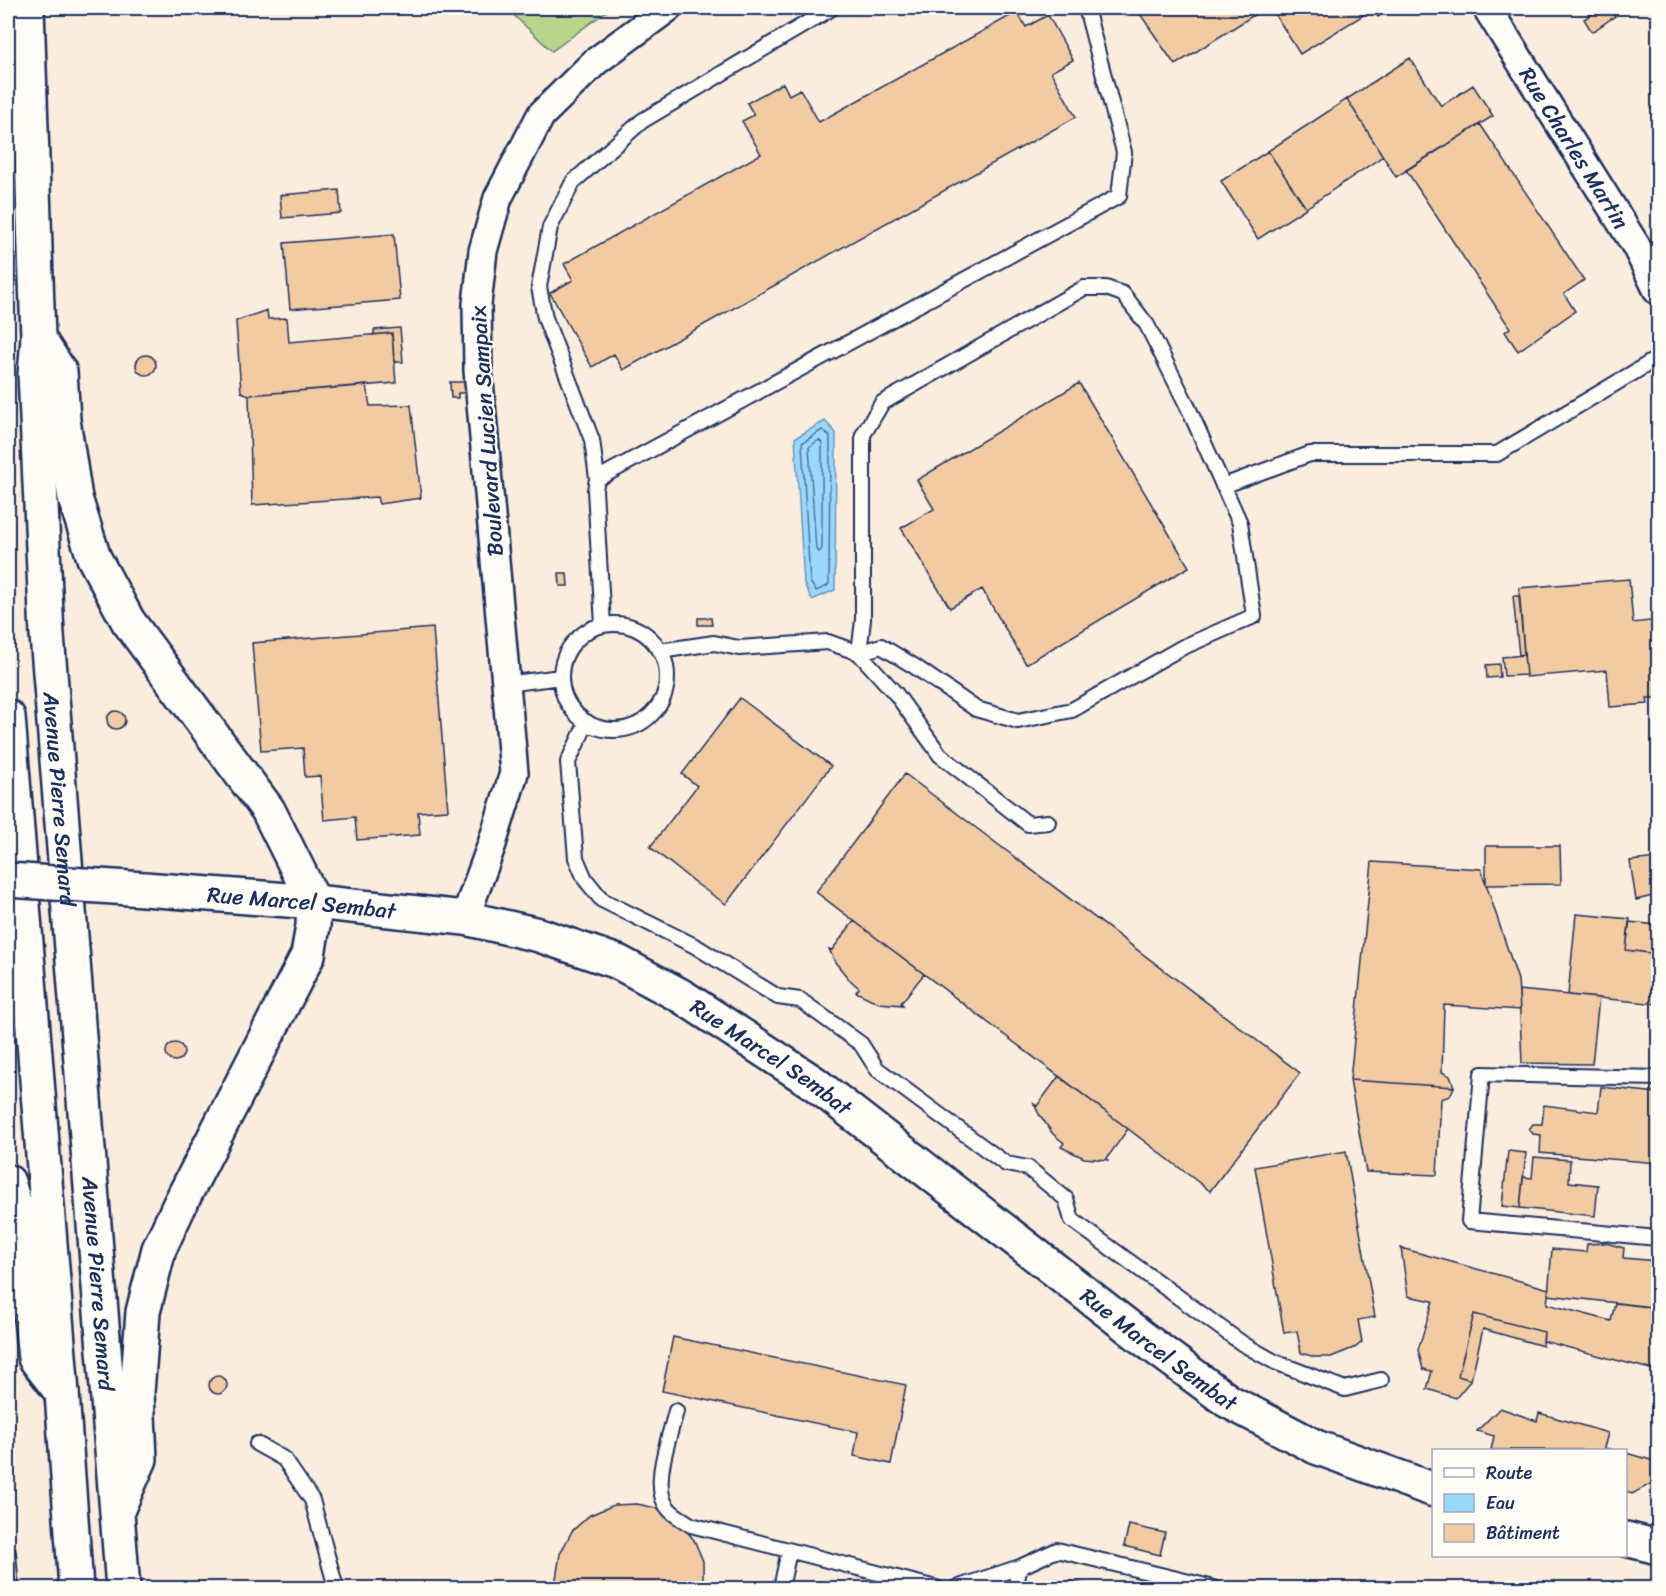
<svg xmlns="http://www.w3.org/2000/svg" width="1666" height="1596" font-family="Sriracha,sans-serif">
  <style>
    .green { fill: #bad48b; stroke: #6a8274; stroke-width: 1.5 }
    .water { fill: #9bd9fc; stroke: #6895bd; stroke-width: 1.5 }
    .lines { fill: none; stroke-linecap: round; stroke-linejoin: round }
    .shore { stroke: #4e739d; stroke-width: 1.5 }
    .building { fill: #f3cba3; stroke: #1b2f5e; stroke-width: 1.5 }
    .lane-casing { stroke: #1b2f5e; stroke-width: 18 }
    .street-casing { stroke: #1b2f5e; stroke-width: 32 }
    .secondary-casing { stroke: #1b2f5e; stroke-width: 38 }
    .highway-casing { stroke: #1b2f5e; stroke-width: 38 }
    .lane { stroke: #fdfcf7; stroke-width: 14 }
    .street { stroke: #fdfcf7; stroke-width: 27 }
    .secondary { stroke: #fdfcf7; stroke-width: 33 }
    .highway { stroke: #fdfcf7; stroke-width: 33 }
    .secondary-bridge-casing { stroke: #1b2f5e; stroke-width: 38; stroke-linecap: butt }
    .secondary-bridge { stroke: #fdfcf7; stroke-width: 33 }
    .labels { text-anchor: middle; stroke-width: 4.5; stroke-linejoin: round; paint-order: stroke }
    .street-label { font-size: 22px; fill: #1b2f5e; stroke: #fdfcf7 }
  </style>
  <rect width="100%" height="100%" fill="#faedde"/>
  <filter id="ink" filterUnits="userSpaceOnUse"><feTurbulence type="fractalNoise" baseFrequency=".0167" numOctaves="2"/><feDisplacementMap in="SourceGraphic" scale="12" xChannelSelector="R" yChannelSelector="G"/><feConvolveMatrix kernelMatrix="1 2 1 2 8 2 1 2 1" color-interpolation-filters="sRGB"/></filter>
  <g filter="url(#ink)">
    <path class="green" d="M506,8H611L552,51Z"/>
    <path class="water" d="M825,421L836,433L835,590L812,600L804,584L795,438Z"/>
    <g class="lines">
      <path class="shore" d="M822,430L830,436L829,584L827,586L816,591L810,582L802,443Z
        M819,440L822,443V549L819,552L816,549L809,447Z"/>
    </g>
    <path class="building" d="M1136,8H1265L1175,65Z
      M1271,8H1392L1378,17L1373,9L1300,54Z
      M1602,8H1609L1615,16L1592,32L1584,19Z
      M1017,12L1026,27L1048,15L1073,60L1051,72L1076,117L623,370L614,354L592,367L550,293L573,280L564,264L761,154L742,121L754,115L747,103L783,83L789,95L800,89L819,122Z
      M1410,58L1441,106L1473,85L1493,116L1396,177L1347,99Z
      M1347,99L1383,156L1306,208L1268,151Z
      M1480,124L1584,280L1564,294L1575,311L1518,351L1505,332L1510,328L1406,170Z
      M1268,151L1306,208L1258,239L1221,181Z
      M339,190L341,213L282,218L280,195Z
      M394,234L400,300L290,309L284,243Z
      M267,310L268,319L287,318L289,342L392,333L396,383L249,395L241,392L236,321Z
      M400,328L403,362H394L392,333L374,335V330Z
      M136 365a10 10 0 1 1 20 0a10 10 0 1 1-20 0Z
      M450,382H470V393H458V398H451Z
      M1079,383L1189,567L1026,664L982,589L950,608L901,528L934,509L917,480Z
      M366,385L370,406L411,405L421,498L379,504L377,497L252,505L249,395Z
      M559,573H567L568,586H560Z
      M1629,579L1633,623L1658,620V698H1647L1648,704L1610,707L1607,670L1526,677L1519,588Z
      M1513,596H1519L1524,654L1519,655Z
      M698,618H711L712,625H698Z
      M433,628L448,810L418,812L420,835L357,840L355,817L324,820L320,776L305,777L303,748L261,751L252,643Z
      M1524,655L1526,675L1504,676L1502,657Z
      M1499,664L1500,677L1487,678L1486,665Z
      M740,698L831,766L726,904L698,885L650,847L697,786L682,774Z
      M107 720a9 9 0 1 1 18 0a9 9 0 1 1-18 0Z
      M905,774L1300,1073L1210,1191L816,892Z
      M1486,846H1560L1561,884L1486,885Z
      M1658,858V900L1657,895L1636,900L1630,861Z
      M1372,862L1481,869L1518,980L1520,1010L1444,1005L1442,1072L1450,1076L1454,1087L1350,1080Z
      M1576,914L1630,919L1626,950L1658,954V1004L1568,995Z
      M854,921L924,974L901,1003L903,1005L879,1003L856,992L859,988L848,978L835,962L829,949L832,950Z
      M1629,922L1658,925V954L1626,950Z
      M1519,990L1599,998L1592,1064L1522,1063Z
      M166 1052a9 9 0 1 1 18 0a9 9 0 1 1-18 0Z
      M1059,1076L1128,1129L1107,1158L1108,1160L1084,1158L1061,1147L1064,1143L1053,1134L1039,1114L1034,1104L1037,1106Z
      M1350,1080L1454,1087L1450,1096L1441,1099L1437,1175L1366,1172Z
      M1601,1087L1658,1093V1163L1540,1153L1541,1135L1533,1134L1529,1129L1533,1124H1542L1544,1105L1598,1112Z
      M1346,1151L1375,1317L1358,1320L1362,1342L1356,1347L1331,1357H1315L1301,1353L1297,1331L1284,1333L1255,1167Z
      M1508,1151L1526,1153L1520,1208L1502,1206Z
      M1534,1157L1570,1160L1569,1182L1598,1185L1595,1216L1520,1208L1523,1177L1532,1178Z
      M1606,1243L1624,1248L1623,1258L1658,1261L1652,1307L1548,1295L1552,1249L1586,1252L1587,1244Z
      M1401,1248L1549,1289L1547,1304L1611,1321L1615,1303L1658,1308V1371L1543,1341L1544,1332L1474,1314L1458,1376L1471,1380L1456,1398L1427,1389L1432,1371L1423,1369L1418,1350L1433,1301L1408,1296Z
      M1474,1314L1544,1332L1543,1346L1483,1329L1471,1380L1458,1376Z
      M673,1337L906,1385L891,1464L854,1456L858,1432L662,1391Z
      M209 1385a9 9 0 1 1 18 0a9 9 0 1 1-18 0Z
      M1500,1408L1537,1421L1539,1413L1608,1433L1604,1448L1615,1450H1491L1494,1436L1477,1431Z
      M1626,1453L1658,1462L1654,1482L1632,1494L1626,1491Z
      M637,1504L660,1509L679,1522L694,1540L703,1561V1588H558L556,1579L560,1554L572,1531L590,1515L614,1505Z
      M1129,1525L1165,1533L1160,1555L1124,1546Z
      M1068,1581L1100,1588H1066Z"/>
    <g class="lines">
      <defs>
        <path id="lane" d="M1084,288H1106L1123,294L1147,325L1187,405L1240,523L1254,616L1181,648L1072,710L1018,721L976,709L914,666L881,646L859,653L863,620V435L882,403Z
          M597,479L1119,196L1124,152L1086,8
          M1223,486L1310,454H1497L1658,358
          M561 677a53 53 0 1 1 106 0a53 53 0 1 1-106 0Z
          M603,625L595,490L597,479L592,440L545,318L539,287L550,227L573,182L642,121L832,8
          M660,651L714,643L739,648L828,642L859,653L896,694L940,755L1028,824L1048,822
          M506,684L561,677
          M587,722L568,762L576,858L585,879L602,900L695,946L778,997L800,1000L861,1044L877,1069L1006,1164L1028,1168L1066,1199L1072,1220L1243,1344L1275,1362L1345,1389L1381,1380
          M1658,1078L1482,1074L1469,1221L1658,1238
          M676,1411C670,1436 650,1487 668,1508C673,1515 684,1520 691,1525L936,1588
          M257,1444L284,1459L312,1500L336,1588
          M8,1553L11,1588
          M781,1588L789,1551
          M956,1588L1020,1567L1057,1550L1214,1588
          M1015,1588L1020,1567"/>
        <g id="street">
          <path id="s1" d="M1487,8L1636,246L1658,291"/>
          <path d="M465,918L492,844L514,773L478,370L477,304L483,251L498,198L541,115L595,62L668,8"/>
        </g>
        <g id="secondary">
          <path id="s2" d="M144,889L314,902L465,918L539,935L618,962L683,997L814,1083L1144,1339L1228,1401L1316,1447L1434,1490"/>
          <path d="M1626,1539L1658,1547"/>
        </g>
        <g id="highway">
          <path id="s3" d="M27,8L38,338L35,374L47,635L123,1588"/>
          <path d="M38,338L60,372L63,420L75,498L94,558L128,621L268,810L314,902L313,926L308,955L180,1204L159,1249L143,1312L137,1393L140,1459L119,1506"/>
          <path d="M8,717L62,1393L76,1588"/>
          <path d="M8,1182L17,1213L25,1261L35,1358L62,1393"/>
        </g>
      </defs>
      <use href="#lane" class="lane-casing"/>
      <use href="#street" class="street-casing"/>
      <use href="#secondary" class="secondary-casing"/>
      <use href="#highway" class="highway-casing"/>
      <use href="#lane" class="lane"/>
      <use href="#street" class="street"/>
      <use href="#secondary" class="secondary"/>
      <use href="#highway" class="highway"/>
      <defs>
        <path id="secondary-bridge" d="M8,880L144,889"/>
      </defs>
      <use href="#secondary-bridge" class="secondary-bridge-casing"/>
      <use href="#secondary-bridge" class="secondary-bridge"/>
    </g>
  </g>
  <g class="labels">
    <g class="street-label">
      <text dy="8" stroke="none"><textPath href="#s1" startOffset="165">Rue Charles Martin</textPath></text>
      <text transform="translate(486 431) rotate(-94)" y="8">Boulevard Lucien Sampaix</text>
      <text dy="8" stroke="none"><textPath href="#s3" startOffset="792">Avenue Pierre Semard</textPath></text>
      <text dy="8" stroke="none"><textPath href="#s2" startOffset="158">Rue Marcel Sembat</textPath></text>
      <text dy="8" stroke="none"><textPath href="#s2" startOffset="662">Rue Marcel Sembat</textPath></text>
      <text dy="8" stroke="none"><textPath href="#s3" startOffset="1278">Avenue Pierre Semard</textPath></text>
      <text dy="8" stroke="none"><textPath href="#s2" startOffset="1148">Rue Marcel Sembat</textPath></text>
    </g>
  </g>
  <rect width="1666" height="1596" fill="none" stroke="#fdfcf7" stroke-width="30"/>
  <rect x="15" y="15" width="1636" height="1566" fill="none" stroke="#1b2f5e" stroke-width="2" filter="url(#ink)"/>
  <rect x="1432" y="1449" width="195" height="108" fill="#fdfcf7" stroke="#a3aaba" stroke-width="1.5"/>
  <rect x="1444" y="1468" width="30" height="9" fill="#fdfcf7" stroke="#a3aaba" stroke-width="1.5"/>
  <text x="1486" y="1479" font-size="18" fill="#1b2f5e">Route</text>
  <rect x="1444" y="1494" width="30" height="18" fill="#9bd9fc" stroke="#a3aaba" stroke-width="1.5"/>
  <text x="1486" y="1509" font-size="18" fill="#1b2f5e">Eau</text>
  <rect x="1444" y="1524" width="30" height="18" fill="#f3cba3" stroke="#a3aaba" stroke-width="1.5"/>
  <text x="1486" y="1539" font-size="18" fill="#1b2f5e">Bâtiment</text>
</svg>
